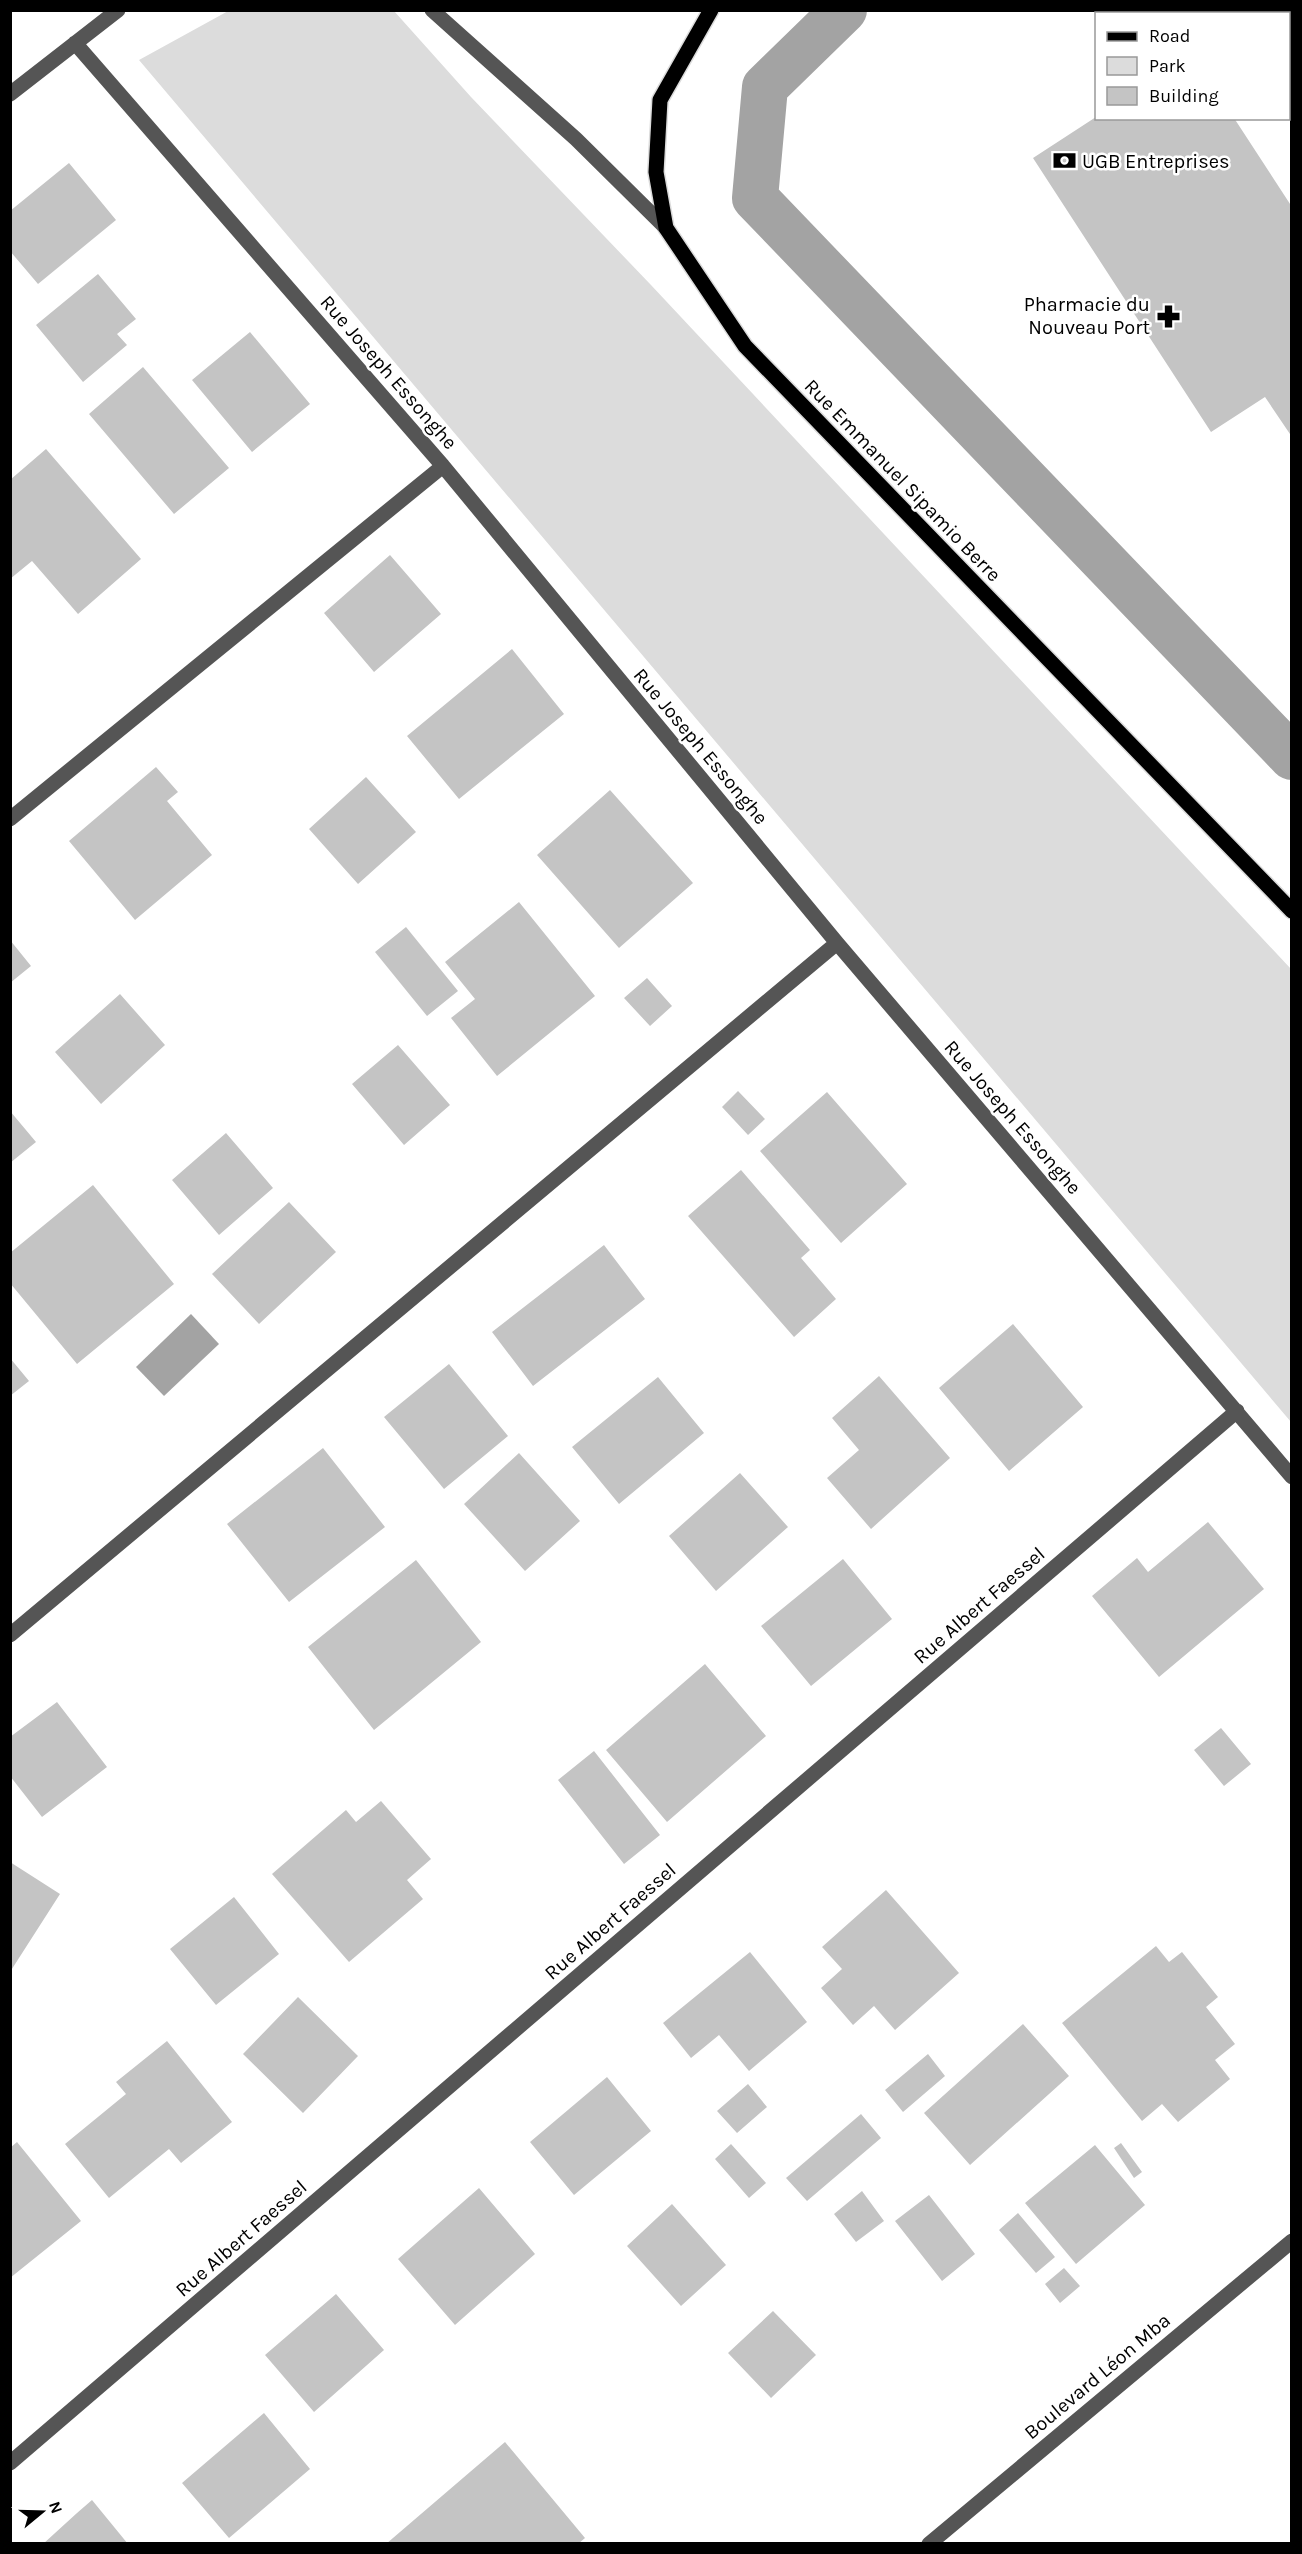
<svg xmlns="http://www.w3.org/2000/svg" width="1302" height="2554" font-family="Karla,sans-serif">
  <style>
    .green { fill: #dcdcdc }
    .water { fill: #a3a3a3 }
    .lines { fill: none; stroke-linecap: round; stroke-linejoin: round }
    .canal { stroke: #a3a3a3; stroke-width: 46 }
    .building { fill: #c4c4c4 }
    .major-casing { stroke: #dbdbdb; stroke-width: 18 }
    .minor { stroke: #555; stroke-width: 15 }
    .major { stroke: #000; stroke-width: 15 }
    .labels { text-anchor: middle; stroke-width: 5; stroke-linejoin: round; paint-order: stroke }
    .poi-label { font-size: 20px; fill: #000; stroke: #fff; text-anchor: start }
    .street-label { font-size: 20px; fill: #000; stroke: #fff }
  </style>
  <rect width="100%" height="100%" fill="#fff"/>
  <path class="green" d="M230,10L394,11L471,97L651,285L1291,969V1422L139,60Z"/>
  <path class="water" d="M191,1314L219,1344L164,1396L136,1367Z"/>
  <g class="lines">
    <path class="canal" d="M844,10L765,87L755,198L1292,757"/>
  </g>
  <path class="building" d="M1096,117L1234,118L1292,207V437L1265,397L1211,432L1033,158Z
    M69,163L116,220L38,284L10,251V211Z
    M98,274L136,319L117,334L127,345L83,382L36,325Z
    M250,332L310,404L252,452L192,380Z
    M143,367L229,468L174,514L89,414Z
    M46,449L141,559L78,614L32,561L10,579V480Z
    M390,555L441,614L374,672L324,613Z
    M512,649L564,714L459,799L407,736Z
    M156,767L178,792L167,801L212,855L135,920L69,841Z
    M366,777L416,832L358,884L309,829Z
    M610,790L693,883L619,948L537,855Z
    M519,902L595,996L497,1076L451,1018L475,999L445,962Z
    M406,927L458,991L427,1016L375,952Z
    M10,940L31,966L10,983Z
    M647,978L672,1006L650,1026L624,998Z
    M120,994L165,1045L101,1104L55,1052Z
    M398,1045L450,1105L404,1145L352,1084Z
    M738,1091L765,1119L748,1135L722,1107Z
    M827,1092L907,1184L841,1243L760,1151Z
    M10,1111L36,1142L10,1163Z
    M226,1133L273,1188L219,1235L172,1180Z
    M741,1170L810,1250L801,1258L836,1299L794,1337L688,1216Z
    M93,1185L174,1284L77,1364L10,1283V1253Z
    M289,1202L336,1252L259,1324L212,1274Z
    M604,1245L645,1299L533,1386L492,1332Z
    M1013,1324L1083,1407L1009,1471L939,1388Z
    M10,1358L29,1381L10,1396Z
    M449,1364L508,1436L444,1489L384,1417Z
    M879,1376L950,1458L871,1529L827,1478L859,1450L832,1418Z
    M658,1377L704,1433L619,1504L572,1447Z
    M323,1448L385,1527L289,1602L227,1524Z
    M519,1453L580,1521L525,1571L464,1504Z
    M740,1473L788,1527L716,1591L669,1536Z
    M1208,1522L1264,1589L1159,1677L1092,1596L1137,1558L1148,1572Z
    M843,1559L892,1619L811,1686L761,1626Z
    M416,1560L481,1642L374,1730L308,1647Z
    M705,1664L766,1736L667,1822L606,1750Z
    M57,1702L107,1767L42,1817L10,1776V1737Z
    M1221,1728L1251,1764L1224,1786L1194,1750Z
    M594,1751L660,1835L624,1864L558,1780Z
    M381,1801L431,1859L407,1880L423,1899L349,1962L272,1874L346,1810L356,1822Z
    M10,1862L60,1894L10,1972Z
    M886,1890L959,1973L895,2030L874,2006L853,2025L821,1988L842,1969L822,1947Z
    M234,1897L279,1954L216,2005L170,1949Z
    M1156,1946L1169,1962L1182,1952L1218,1997L1206,2007L1235,2044L1215,2060L1230,2079L1178,2122L1162,2104L1142,2121L1062,2023Z
    M750,1952L807,2022L749,2071L719,2035L691,2058L663,2023Z
    M298,1997L358,2056L303,2113L243,2054Z
    M1023,2024L1069,2076L970,2165L924,2113Z
    M167,2041L232,2122L181,2163L169,2149L109,2198L65,2144L126,2094L116,2082Z
    M928,2054L945,2076L903,2112L885,2090Z
    M607,2077L651,2131L574,2195L530,2142Z
    M748,2084L767,2107L737,2133L717,2111Z
    M861,2114L881,2138L807,2201L786,2178Z
    M17,2142L81,2221L10,2278V2148Z
    M1121,2143L1142,2172L1134,2178L1114,2148Z
    M731,2144L766,2183L749,2198L715,2159Z
    M1095,2145L1145,2205L1076,2264L1025,2203Z
    M479,2188L535,2254L455,2325L398,2259Z
    M862,2191L884,2221L856,2242L834,2214Z
    M929,2195L975,2254L942,2281L895,2221Z
    M672,2204L726,2265L681,2306L627,2246Z
    M1018,2213L1055,2257L1036,2273L999,2230Z
    M1064,2268L1080,2286L1060,2303L1045,2284Z
    M336,2294L384,2350L314,2412L265,2355Z
    M773,2311L816,2355L771,2398L728,2353Z
    M264,2413L310,2469L229,2538L182,2483Z
    M505,2442L585,2538L578,2544H386Z
    M92,2500L128,2544H43L77,2513Z"/>
  <g class="lines">
    <defs>
      <path id="major" d="M711,10L660,100L656,172L666,228L745,346L1292,911"/>
    </defs>
    <use href="#major" class="major-casing"/>
    <path class="minor" d="M432,10L576,139L666,228
      M75,43L443,466L837,943L1292,1477
      M10,94L118,10
      M10,819L443,466
      M10,1635L837,943
      M10,2463L1237,1411
      M929,2544L1292,2241"/>
    <use href="#major" class="major"/>
  </g>
  <defs>
    <symbol id="bank-bare" viewBox="-9 -9 18 18"><path d="M-6-4H6V4H-6ZM0-2.3a2.3 2.3 0 1 0 0 4.6a2.3 2.3 0 1 0 0-4.6Z" fill="#000" stroke="#fff" stroke-width="2.5" paint-order="stroke"/></symbol>
    <symbol id="pharmacy-bare" viewBox="-9 -9 18 18"><path d="M-2-6h4v4h4v4h-4v4h-4v-4h-4v-4h4Z" fill="#000" stroke="#fff" stroke-width="2.5" paint-order="stroke"/></symbol>
  </defs>
  <g fill-rule="evenodd">
    <use href="#bank-bare" x="1048" y="144" width="33" height="33"/>
    <use href="#pharmacy-bare" x="1152" y="300" width="33" height="33"/>
  </g>
  <g class="labels">
    <g class="poi-label">
      <text x="1082" y="168">UGB Entreprises</text>
      <text x="1150" y="311" text-anchor="end">Pharmacie du<tspan x="1150" dy="23">Nouveau Port</tspan></text>
    </g>
    <g class="street-label">
      <text transform="translate(389 372) rotate(49)" y="7">Rue Joseph Essonghe</text>
      <text transform="translate(903 480) rotate(46)" y="7">Rue Emmanuel Sipamio Berre</text>
      <text transform="translate(701 746) rotate(50)" y="7">Rue Joseph Essonghe</text>
      <text transform="translate(1013 1117) rotate(49)" y="7">Rue Joseph Essonghe</text>
      <text transform="translate(979 1605) rotate(-41)" y="7">Rue Albert Faessel</text>
      <text transform="translate(610 1921) rotate(-41)" y="7">Rue Albert Faessel</text>
      <text transform="translate(241 2238) rotate(-41)" y="7">Rue Albert Faessel</text>
      <text transform="translate(1097 2376) rotate(-40)" y="7">Boulevard Léon Mba</text>
    </g>
  </g>
  <rect width="1302" height="2554" fill="none" stroke="#000000" stroke-width="24"/>
  <rect x="1095" y="12" width="195" height="108" fill="#ffffff" stroke="#999999" stroke-width="1.5"/>
  <rect x="1107" y="32" width="30" height="9" fill="#000000" stroke="#999999" stroke-width="1.5"/>
  <text x="1149" y="42" font-size="18" fill="#000000">Road</text>
  <rect x="1107" y="57" width="30" height="18" fill="#dcdcdc" stroke="#999999" stroke-width="1.5"/>
  <text x="1149" y="72" font-size="18" fill="#000000">Park</text>
  <rect x="1107" y="87" width="30" height="18" fill="#c4c4c4" stroke="#999999" stroke-width="1.5"/>
  <text x="1149" y="102" font-size="18" fill="#000000">Building</text>
  <g transform="translate(42 2512) rotate(71)" stroke="#ffffff" stroke-width="4.5" paint-order="stroke">
  <path d="M0-4.5L10 22L0 15L-10 22Z" fill="#000000"/>
  <text y="-9" font-size="16" font-weight="bold" text-anchor="middle" fill="#000000">N</text>
  </g>
</svg>
